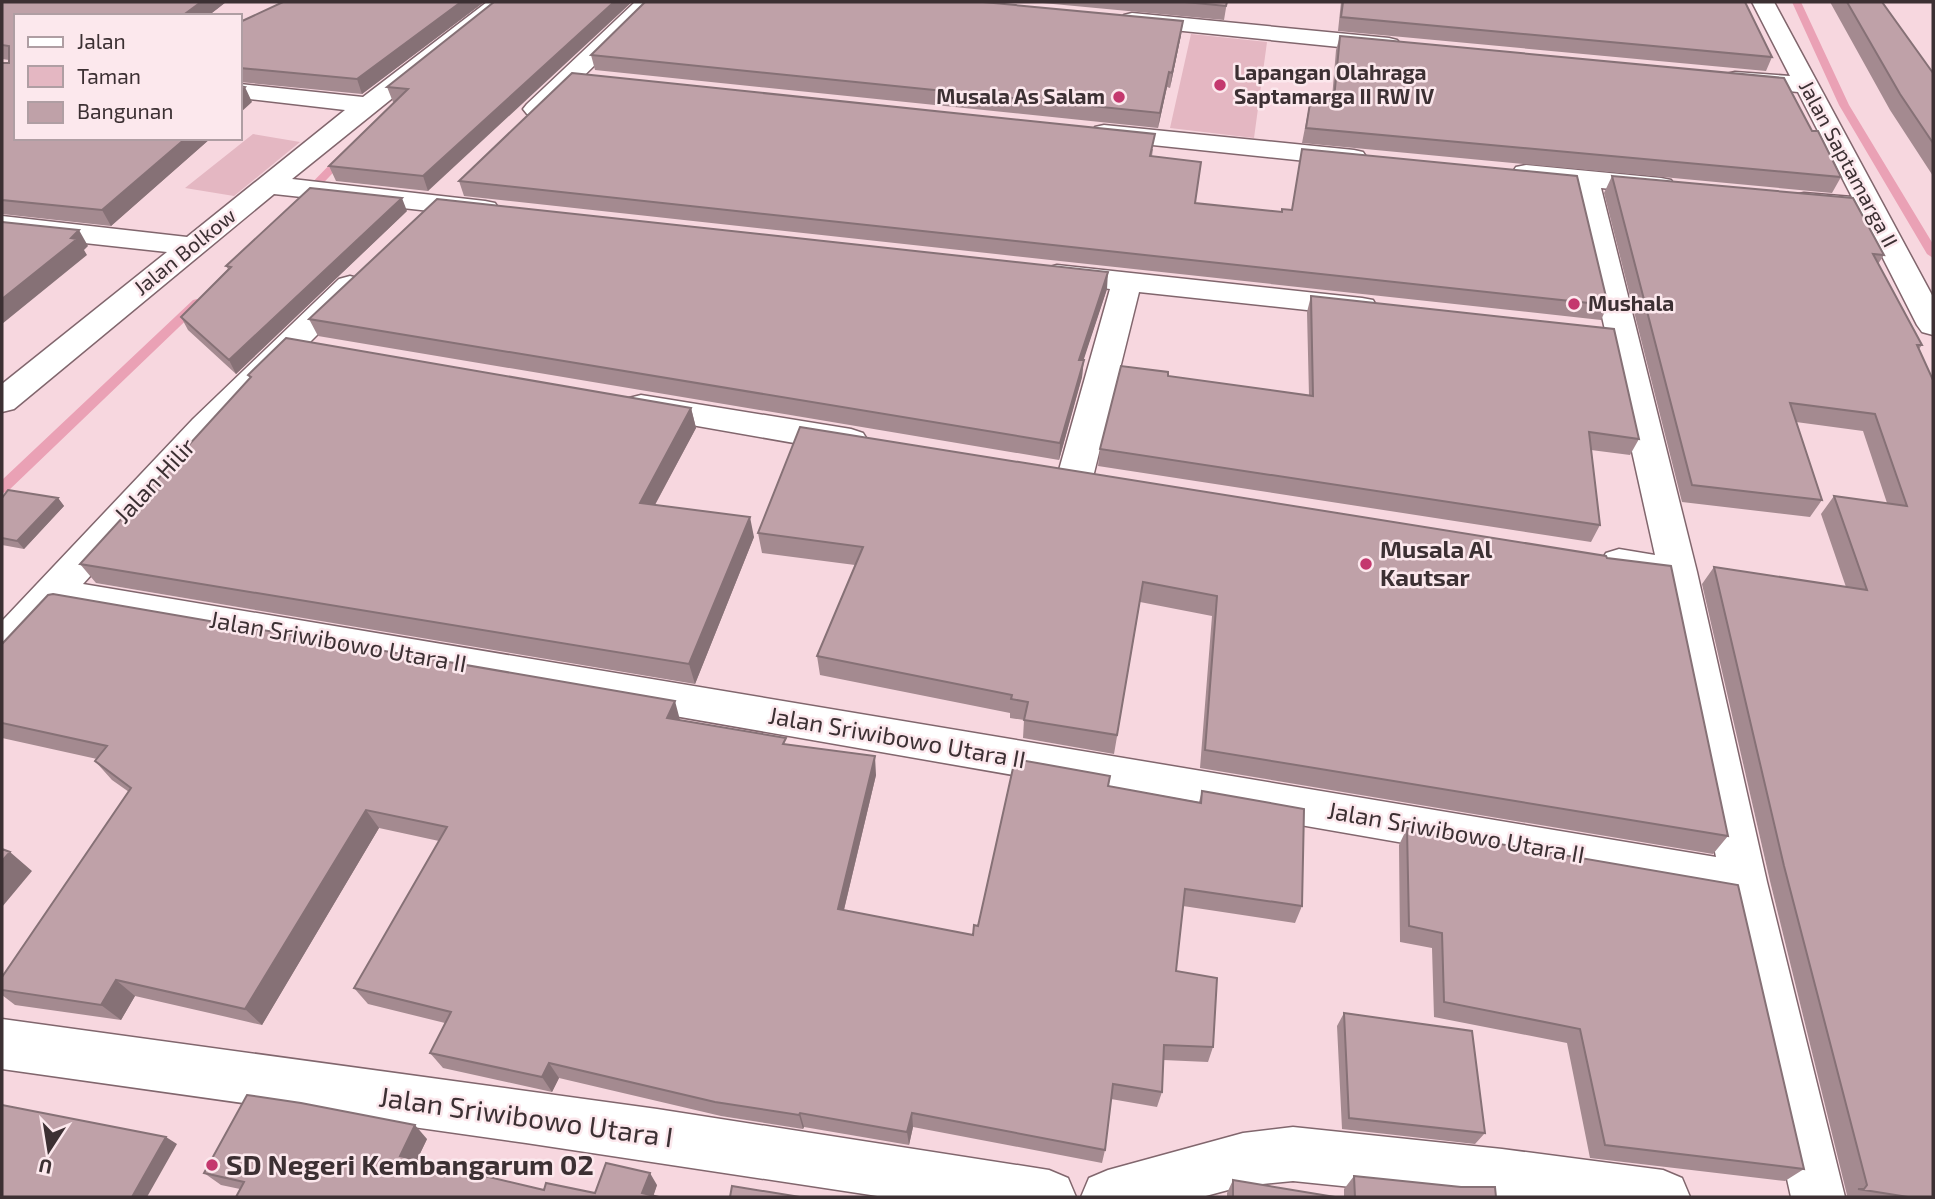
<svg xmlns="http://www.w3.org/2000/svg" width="1935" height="1199" font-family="'Exo 2',sans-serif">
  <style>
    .green { fill: #e4b7c2 }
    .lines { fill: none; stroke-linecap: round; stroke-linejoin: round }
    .stream { fill: #eaa1b5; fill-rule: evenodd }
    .minor-casing { stroke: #81666d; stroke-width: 3 }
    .minor { fill: #fff; fill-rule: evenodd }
    .wall { fill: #a48a90 }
    .shaded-wall { fill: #867176 }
    .building { fill: #bfa1a8; stroke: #867176; stroke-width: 2 }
    .poi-dot { fill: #c4386e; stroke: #fce8ed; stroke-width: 2.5 }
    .labels { text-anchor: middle; stroke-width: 5; stroke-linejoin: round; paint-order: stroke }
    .far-poi-label { font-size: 21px; font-weight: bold; fill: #3c3033; stroke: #fce8ed; text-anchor: start }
    .far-street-label { font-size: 21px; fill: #3c3033; stroke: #fce8ed }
    .street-label { font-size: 24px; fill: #3c3033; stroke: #fce8ed }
    .poi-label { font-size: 24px; font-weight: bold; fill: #3c3033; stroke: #fce8ed; text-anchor: start }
    .near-street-label { font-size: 28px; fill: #3c3033; stroke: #fce8ed }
    .near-poi-label { font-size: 28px; font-weight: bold; fill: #3c3033; stroke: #fce8ed; text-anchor: start }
  </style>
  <rect width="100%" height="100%" fill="#f7d7df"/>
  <path class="green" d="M1191,34L1267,42L1254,138L1170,128Z
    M253,134L300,142L234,196L185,188Z"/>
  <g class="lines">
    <path class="stream" d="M1792,2H1801L1849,105L1933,244V258L1927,254L1839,105Z
      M341,153L350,155L309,198H301V194Z
      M197,299L201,300V306L7,492L2,493V480L193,300Z"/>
    <defs>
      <path id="minor" d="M487,2H512L292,179L485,201L495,203L499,209L495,215L485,217L274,194L14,409L2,412V384L167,252L2,234V216L187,237L345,110L240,98V84L363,97Z
        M635,2H659L545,114L536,117L527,114L523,109L527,104Z
        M1752,2H1774L1933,297V335L1922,332L1917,325L1861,215L1794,207L1790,201L1794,195L1804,193L1852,197L1798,92L1735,86L1726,84L1723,79L1726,74L1735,72L1790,76Z
        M1132,13L1389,38L1397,40L1401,45L1397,50L1389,52L1124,25L1120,20L1124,15Z
        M1104,125L1354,150L1363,152L1367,158L1363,164L1354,166L1095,139L1091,133L1095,127Z
        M1526,165L1661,178L1671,180L1675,186L1671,192L1661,194L1601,188L1697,572L1767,882L1845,1197H1791L1725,899L60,609L16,658L2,662V621L193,419L339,279L350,276L361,279L365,285L361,291L217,435L83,584L1716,857L1661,583L1606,573L1600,563L1606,553L1619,549L1655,555L1573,186L1516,179L1512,173L1516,167Z
        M1057,265L1362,298L1373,300L1377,307L1373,314L1362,316L1139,292L1093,477L1087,486L1075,489L1063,486L1057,477L1110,289L1046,280L1042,274L1046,268Z
        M641,395L851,429L863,433L868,441L863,449L851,453L629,414L624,406L629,398Z
        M2,1019L657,1109L1049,1170L1068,1178L1076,1197H884L526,1143L2,1069Z
        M1293,1127L1502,1149L1663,1170L1682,1178L1690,1197H1449L1293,1181L1243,1186L1202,1197H1081L1089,1178L1108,1170L1243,1133Z"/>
    </defs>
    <use href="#minor" class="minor-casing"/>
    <use href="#minor" class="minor"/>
  </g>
  <path class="wall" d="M2,2H226L208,16H16V138H211L111,226L2,214V63H9V60L2,59Z
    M484,2L362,94L240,82V22Z
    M494,2L428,191L336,181L329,166L394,102H393L387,87Z
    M1032,2H1227L1224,20Z
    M1341,2H1745L1772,57L1766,71L1338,31Z
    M1830,2H1882L1933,73V176L1890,110Z
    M1181,35L1170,88L1167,87L1158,128L595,70L591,55Z
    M1340,36L1812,131L1841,177L1832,193L1302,143L1311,97L1332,98L1336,50Z
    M1153,149L1152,156L1195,203L1281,212L1292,210L1302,149L1608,305L1601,320L464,196L459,181Z
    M1612,176L1884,255L1878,264L1922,345L1919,349L1933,1197H1843L1847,1195L1770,881L1702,584L1714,567L1846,587L1821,514L1834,496L1887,503L1863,431L1796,422L1822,500L1810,517L1682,502L1604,193Z
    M407,211L236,374L188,330L181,317L228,269L226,266Z
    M1107,289L1083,360L1082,377L1059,460L318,336L309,319Z
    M1311,296L1639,439L1630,455L1591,450L1600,525L1591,542L1098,466L1100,449L1168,376L1309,396L1307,312Z
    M248,375L691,408L696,428L655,505L754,537L695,684L96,583L80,564L250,378Z
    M2,498H58L64,506L24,549L2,545Z
    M758,533L1607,558L1728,836L1713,854L1200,768L1212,616L1140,602L1114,754L1023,738L1024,720L1010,718V713L820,675L817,656L855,565L762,553Z
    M2,644L680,720L787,745L876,775L844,910L973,935L978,926L1108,786L1199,802L1202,791L1302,906L1295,923L1183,906L1176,971L1213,1047L1208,1062L1163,1060L1162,1092L1157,1107L1111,1099L1105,1150L1102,1163L913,1127L909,1145L804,1127L803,1129L721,1116L559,1078L552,1092L443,1068L430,1053L445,1023L368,1004L354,988L439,841L379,828L262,1025L135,996L121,1020L15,1005L2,995V977L129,792L112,780L95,761L97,759L2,738Z
    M1407,828L1804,1169L1785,1181L1590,1158L1567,1043L1434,1017L1432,948L1400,942L1399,845Z
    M1344,1013L1485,1133L1475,1144L1342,1129L1337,1026Z
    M427,1139L417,1160L544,1190L595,1193L657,1185L653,1196L240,1189L221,1185L204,1173Z
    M1354,1176L1496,1197H1344V1189Z
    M1233,1180L1335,1197H1227V1193Z"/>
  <path class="shaded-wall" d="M201,2H226L208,16H182Z
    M461,2H484L362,94L357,79Z
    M614,2H632L428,191L423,176Z
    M1183,21L1181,35L1170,88L1172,73Z
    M1169,72L1167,87L1158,128L1160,113Z
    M245,87L252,102L240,113V92Z
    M186,138H211L111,226L102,210Z
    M402,198L407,211L236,374L229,360Z
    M79,230L88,246L84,250L87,255L2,324V299Z
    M1108,272L1107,289L1078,377L1079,360Z
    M1084,360L1082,377L1059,460L1060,443Z
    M691,408L696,428L645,523L640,503Z
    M58,498L64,506L24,549L17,541Z
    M750,517L754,537L695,684L689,664Z
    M675,701L680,720L673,737L667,718Z
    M875,756L876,775L840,926L838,909Z
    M366,810L379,828L262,1025L245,1009Z
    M10,852L32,871L2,907V861Z
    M116,980L135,996L121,1020L101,1005Z
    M549,1063L559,1078L552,1092L542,1077Z
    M800,1113L804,1127L803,1129L799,1115Z
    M912,1113L913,1127L909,1145L907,1132Z
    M415,1125L427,1139L413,1168L400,1156Z
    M166,1137L177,1144L147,1197H132Z
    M650,1173L657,1185L653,1197L642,1193Z"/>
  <path class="building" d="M2,2H201L182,16H16V138H186L102,210L2,200V63H9V46L2,45Z
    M283,2H461L357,79L240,68V22Z
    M494,2H614L423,176L329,166L408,89L387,87Z
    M645,2H983L1183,21L1172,73L1169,72L1160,113L591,55Z
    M1185,2H1227L1226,6Z
    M1343,2H1745L1772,57L1341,17Z
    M1847,2H1882L1933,73V143L1900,94Z
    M1340,36L1784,78L1812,131H1818L1841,177L1306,128L1311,97L1334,99Z
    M572,73L1155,134L1150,156L1201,162L1195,203L1282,212V209L1292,210L1302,149L1577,176L1608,305L459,181Z
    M240,86L245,87L240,92Z
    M1612,176L1853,198L1884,255L1873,254L1922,345H1917L1933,380V1197H1908L1858,1189H1864L1867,1185L1784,866L1714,567L1867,590L1834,496L1907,506L1875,414L1790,403L1822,500L1692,485Z
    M310,188L402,198L229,360L181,317L231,267L226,266Z
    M437,199L1108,272L1079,360H1084L1060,443L309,319Z
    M2,222L79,230L71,238L77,239L2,299Z
    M1311,296L1614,329L1639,439L1589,432L1600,525L1100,449L1121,366L1168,372V376L1313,396Z
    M286,338L691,408L640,503L750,517L689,664L80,564L251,377L248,375Z
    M800,427L1606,556L1607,558L1671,566L1728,836L1205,750L1217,596L1143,582L1117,735L1024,720L1028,702L1011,699L1012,695L817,656L863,547L758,533Z
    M8,490L58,498L17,541L2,538V498Z
    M53,594L675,701L667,718L786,738L783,744L875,756L838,909L973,935L974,925L978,926L1015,759L1110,776L1108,786L1201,803L1202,791L1304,809L1302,906L1185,889L1176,971L1217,978L1213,1047L1164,1045L1162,1092L1113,1084L1105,1150L912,1113L907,1132L800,1113L799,1115L715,1102L549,1063L542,1077L430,1053L451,1012L354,988L447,827L366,810L245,1009L116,980L101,1005L2,990V977L131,788L95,761L107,746L2,723V644L48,595Z
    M1407,828L1738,885L1804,1169L1605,1145L1580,1029L1444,1002L1442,933L1409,926Z
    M2,849L10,852L2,861Z
    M1344,1013L1472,1031L1485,1133L1349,1118Z
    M247,1095L301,1103L415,1125L400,1156L544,1190L546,1183L595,1193L606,1163L650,1173L642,1193L659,1197H236L244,1182L204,1173Z
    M2,1105L166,1137L132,1197H2Z
    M1354,1176L1461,1187H1495L1496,1197H1355Z
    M1233,1180L1335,1197H1233Z
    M732,1186L800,1197H730Z"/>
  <g class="poi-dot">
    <circle cx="1220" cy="85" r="7"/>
    <circle cx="1119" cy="97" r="7"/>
    <circle cx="1574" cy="304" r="7"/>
    <circle cx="1366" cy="564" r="7"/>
    <circle cx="212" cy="1165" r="7"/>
  </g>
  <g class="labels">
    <g class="far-poi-label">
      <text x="1234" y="80">Lapangan Olahraga<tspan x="1234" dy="24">Saptamarga II RW IV</tspan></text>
      <text x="1105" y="104" text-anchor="end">Musala As Salam</text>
      <text x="1588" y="311">Mushala</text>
    </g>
    <g class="far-street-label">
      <text transform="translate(1848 164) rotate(62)" y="7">Jalan Saptamarga II</text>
      <text transform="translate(185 252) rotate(-39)" y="7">Jalan Bolkow</text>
    </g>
    <g class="street-label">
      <text transform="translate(155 481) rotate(-47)" y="8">Jalan Hilir</text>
      <text transform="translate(338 642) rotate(10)" y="8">Jalan Sriwibowo Utara II</text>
      <text transform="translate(897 738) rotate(10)" y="8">Jalan Sriwibowo Utara II</text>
      <text transform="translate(1456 833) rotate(10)" y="8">Jalan Sriwibowo Utara II</text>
    </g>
    <g class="poi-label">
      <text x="1380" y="558">Musala Al<tspan x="1380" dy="28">Kautsar</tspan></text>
    </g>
    <g class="near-street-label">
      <text transform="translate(526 1117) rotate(8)" y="10">Jalan Sriwibowo Utara I</text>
    </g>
    <g class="near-poi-label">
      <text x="226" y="1175">SD Negeri Kembangarum 02</text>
    </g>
  </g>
  <rect width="1935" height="1199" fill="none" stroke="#3c3033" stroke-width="7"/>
  <rect x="14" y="14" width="228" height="126" fill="#fce8ed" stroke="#af9ea3" stroke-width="2"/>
  <rect x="28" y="37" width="35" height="10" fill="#ffffff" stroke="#af9ea3" stroke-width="2"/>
  <text x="77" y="49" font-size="21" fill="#3c3033">Jalan</text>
  <rect x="28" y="66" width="35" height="21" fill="#e4b7c2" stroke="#af9ea3" stroke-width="2"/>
  <text x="77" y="84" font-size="21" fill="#3c3033">Taman</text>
  <rect x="28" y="102" width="35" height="21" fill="#bfa1a8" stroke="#af9ea3" stroke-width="2"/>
  <text x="77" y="119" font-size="21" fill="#3c3033">Bangunan</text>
  <g transform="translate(49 1150) rotate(192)" stroke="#fce8ed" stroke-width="5" paint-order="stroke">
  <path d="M0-5L12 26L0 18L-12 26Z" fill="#3c3033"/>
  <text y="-10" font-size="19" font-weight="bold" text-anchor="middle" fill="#3c3033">U</text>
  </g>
</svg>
